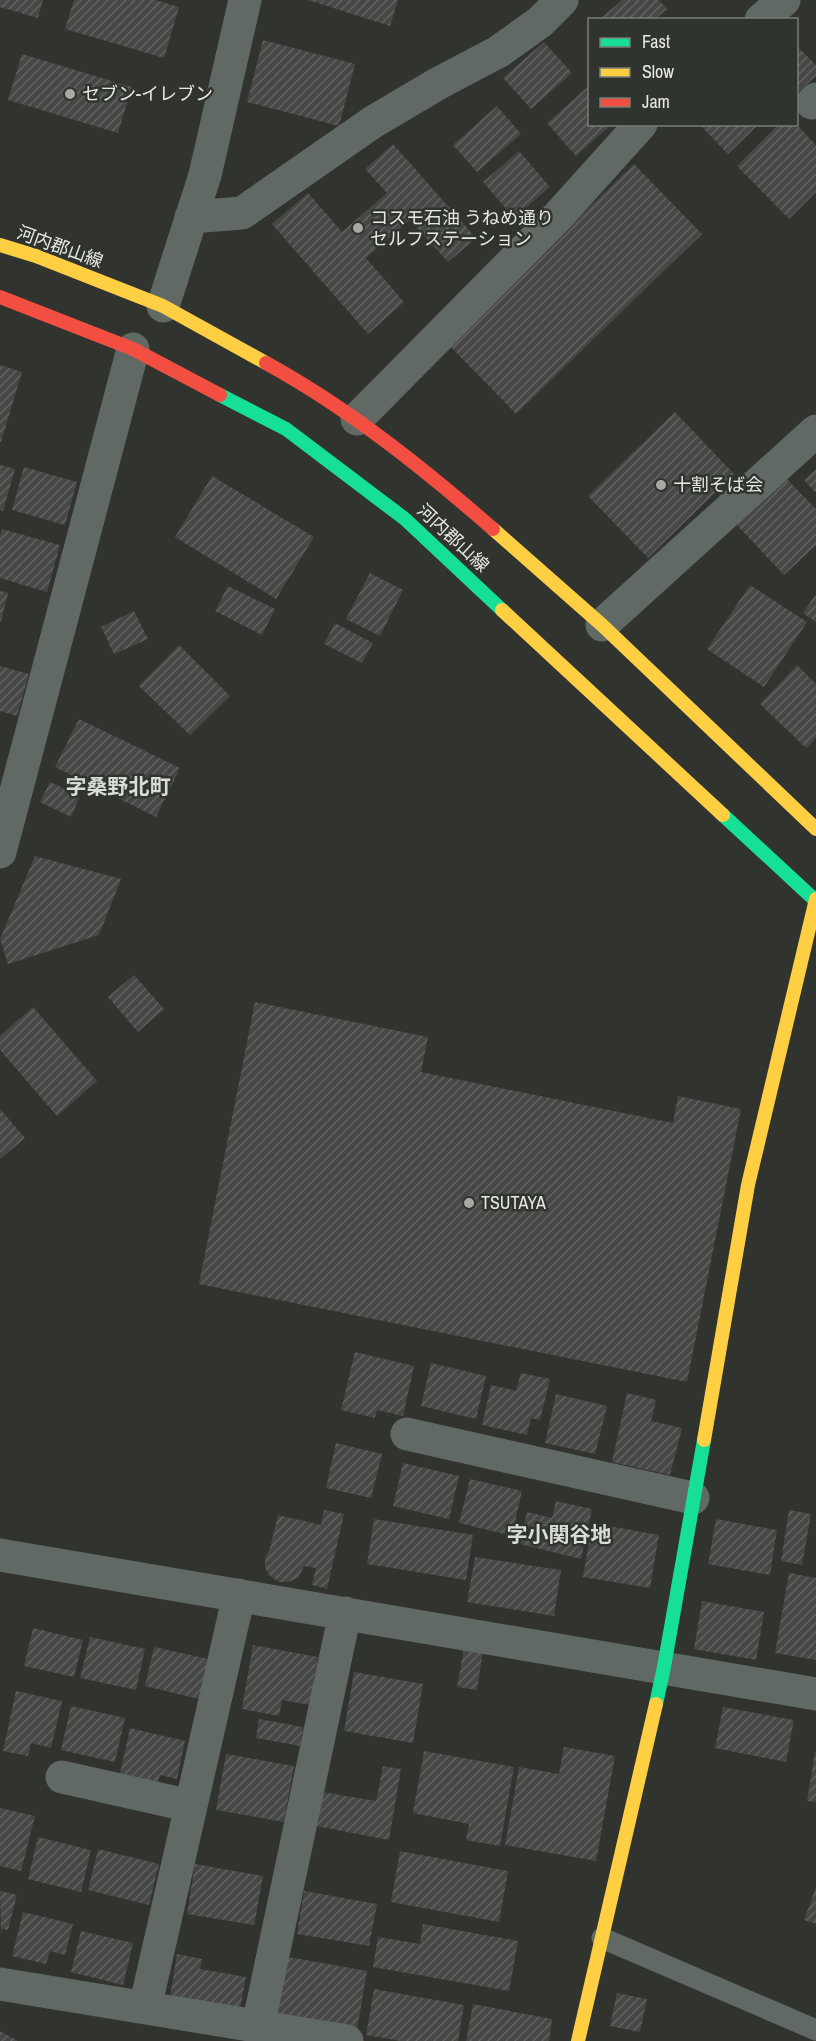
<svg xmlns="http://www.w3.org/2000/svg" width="816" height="2041" font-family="'Archivo Narrow','Noto Sans JP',sans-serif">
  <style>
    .building { fill: url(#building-hatch) }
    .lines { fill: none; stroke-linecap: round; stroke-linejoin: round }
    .lane { stroke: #616965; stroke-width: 21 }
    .street { stroke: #616965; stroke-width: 33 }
    .fast { stroke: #16e098; stroke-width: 14 }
    .slow { stroke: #ffcf43; stroke-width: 14 }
    .jam { stroke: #f24e42; stroke-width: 14 }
    .poi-dot { fill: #a7a9a5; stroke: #30342e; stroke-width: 2 }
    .labels { text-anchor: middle; stroke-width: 5; stroke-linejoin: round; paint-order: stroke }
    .poi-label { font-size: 18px; fill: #e6e8e4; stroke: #30342e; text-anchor: start }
    .street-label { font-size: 18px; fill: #e6e8e4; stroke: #30342e }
    .quarter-label { font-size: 21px; font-weight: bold; fill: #d9ded5; stroke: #30342e }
  </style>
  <defs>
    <pattern id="building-hatch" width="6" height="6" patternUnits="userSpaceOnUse" patternTransform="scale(1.5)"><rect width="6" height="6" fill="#474845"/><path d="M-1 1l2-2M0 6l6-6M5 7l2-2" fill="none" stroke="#626260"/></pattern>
  </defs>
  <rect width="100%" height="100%" fill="#31332f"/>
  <path class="building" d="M0,0H43L38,18L0,7Z
    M74,0H155L179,7L164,58L65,29Z
    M308,0H398L390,26Z
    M622,0H659L667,9L654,20H599Z
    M263,40L355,64L339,126L247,102Z
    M544,42L572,73L531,109L503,78Z
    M796,45L816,65V76L796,94Z
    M22,54L132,87L118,133L8,100Z
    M590,85V124H612L576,156L547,123Z
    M497,106L521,134L477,172L453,145Z
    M699,124H759L728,154Z
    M779,124H796L816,145V192L789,219L737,166Z
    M393,144L476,238L448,262L410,220L366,258L404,302L368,334L272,224L308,193L342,232L387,193L365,169Z
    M519,151L550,187L514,218L483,182Z
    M634,164L702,234L516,414L448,344Z
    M0,365L22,372L1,442H0Z
    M675,412L734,474L648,558L588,496Z
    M0,465L15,469L3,511L0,510Z
    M24,467L77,482L65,525L12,510Z
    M816,469V493L804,480Z
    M782,474L816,509V545L784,575L733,521Z
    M212,476L314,537L276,599L175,537Z
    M2,529L60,545L47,592L0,578V535Z
    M370,573L403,590L380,636L346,619Z
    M750,585L807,622L764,687L707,649Z
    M228,586L275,609L262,635L215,611Z
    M0,591L8,593L1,622L0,621Z
    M816,594V622L803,613Z
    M134,611L148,639L114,654L101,627Z
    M335,623L373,643L362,663L324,644Z
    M179,645L230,696L190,735L139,686Z
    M797,665L816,684V738L806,748L760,704Z
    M0,666L29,674L17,716L0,711Z
    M79,719L180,768L156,817L55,767Z
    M50,782L80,796L71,817L40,802Z
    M35,856L121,879L99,935L8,964L0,939Z
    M134,975L164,1009L138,1032L108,997Z
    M255,1002L428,1037L421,1072L673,1123L678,1096L741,1109L687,1382L199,1284Z
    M33,1007L97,1081L57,1116L0,1050V1036Z
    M0,1109L25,1138L0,1159Z
    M355,1352L414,1366L403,1416L377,1410L375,1418L341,1410Z
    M431,1363L486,1376L476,1419L421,1406Z
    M521,1373L550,1379L540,1420L531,1418L527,1435L482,1425L491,1385L516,1391Z
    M627,1393L656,1400L651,1421L682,1428L670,1475L612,1462Z
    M556,1394L607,1406L595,1454L545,1443Z
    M336,1443L382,1454L371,1498L326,1488Z
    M403,1463L459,1476L449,1519L393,1506Z
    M470,1479L522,1491L512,1536L459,1523Z
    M556,1501L592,1509L581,1559L520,1544L527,1512L552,1518Z
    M324,1510L344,1514L327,1589L312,1585L316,1568L304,1566L299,1577L289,1582H279L270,1576L265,1568V1558L270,1548L278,1515L321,1525Z
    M789,1510L811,1514L802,1565L781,1561Z
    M374,1519L473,1535L466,1580L367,1564Z
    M716,1519L777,1530L770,1575L708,1564Z
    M592,1523L659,1535L650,1588L583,1577Z
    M475,1557L561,1570L554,1616L467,1602Z
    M789,1573L816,1578V1660L775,1653Z
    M702,1601L764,1612L756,1660L694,1649Z
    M33,1628L83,1640L74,1677L24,1666Z
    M90,1637L145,1649L136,1690L80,1678Z
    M253,1645L318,1657L310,1705L282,1700L279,1716L242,1709Z
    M154,1647L208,1659L199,1699L145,1686Z
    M464,1648L483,1651L477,1690L457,1687Z
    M354,1672L423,1684L413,1743L344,1731Z
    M16,1691L62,1701L51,1748L31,1743L28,1756L3,1751Z
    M71,1706L125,1718L115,1762L61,1750Z
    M723,1707L794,1720L786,1762L715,1748Z
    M259,1719L303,1727L300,1746L256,1738Z
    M130,1728L185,1741L177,1779L160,1775L157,1786L119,1778Z
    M564,1747L615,1756L596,1861L505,1845L519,1767L559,1774Z
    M424,1751L514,1767L500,1846L466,1840L469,1824L413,1813Z
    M815,1752H816V1802L807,1801Z
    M226,1754L294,1766L284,1822L216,1810Z
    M383,1766L401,1769L389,1840L316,1826L322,1792L376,1801Z
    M0,1808L35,1816L21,1871L0,1866Z
    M38,1837L91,1850L81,1892L28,1879Z
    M98,1849L159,1864L149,1905L88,1890Z
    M400,1851L508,1871L499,1922L391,1902Z
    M195,1864L263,1876L254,1925L187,1914Z
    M816,1887V1924L804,1920Z
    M0,1891L17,1895L8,1930L2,1929L1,1935Z
    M304,1891L377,1904L369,1946L297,1934Z
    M23,1912L73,1924L65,1955L50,1951L46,1964L12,1956Z
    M423,1924L518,1941L509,1991L373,1967L378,1937L420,1944Z
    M81,1931L133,1943L123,1985L71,1972Z
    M177,1954L202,1959L200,1969L246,1977L240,2009L170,1997Z
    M283,1956L367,1971L357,2030L273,2014Z
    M374,1989L464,2005L458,2041H401L366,2035Z
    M617,1993L647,1999L640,2032L610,2026Z
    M473,2004L552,2019L549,2041H466Z
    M0,2031L18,2041H0Z"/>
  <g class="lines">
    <path class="lane" d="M602,1938L816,2030"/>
    <path class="street" d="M761,20L784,0
      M812,103L816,99
      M191,217L242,213L373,122L439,83L498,52L540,22L562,0
      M163,306L205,175L245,0
      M357,419L559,215L641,124
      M602,625L816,431
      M0,852L133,349
      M407,1434L693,1498
      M0,1555L816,1694
      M62,1777L191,1806
      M0,1984L347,2041
      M145,2008L239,1595
      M258,2026L345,1613"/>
    <path class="fast" d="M220,395L286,429L405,519L502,610
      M723,815L816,901
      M656,1704L664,1667L704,1440"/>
    <path class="slow" d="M0,245L36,256L163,306L266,363
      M493,529L602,625L816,829
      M502,610L723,815
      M704,1440L748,1185L816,899
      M578,2041L656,1704"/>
    <path class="jam" d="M0,297L133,349L220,395
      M266,363C348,408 422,467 493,529"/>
  </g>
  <g class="poi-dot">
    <circle cx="70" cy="94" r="6"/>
    <circle cx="358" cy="228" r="6"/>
    <circle cx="661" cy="485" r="6"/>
    <circle cx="469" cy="1203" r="6"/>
  </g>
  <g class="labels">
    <g class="poi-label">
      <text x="82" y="100">セブン-イレブン</text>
      <text x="370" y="224">コスモ石油 うねめ通り<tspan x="370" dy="21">セルフステーション</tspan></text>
      <text x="673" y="491">十割そば会</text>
      <text x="481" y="1209">TSUTAYA</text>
    </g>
    <g class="street-label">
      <text transform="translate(60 247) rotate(20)" y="6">河内郡山線</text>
      <text transform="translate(453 538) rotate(43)" y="6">河内郡山線</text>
    </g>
    <g class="quarter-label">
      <text x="118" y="794">字桑野北町</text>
      <text x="559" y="1542">字小関谷地</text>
    </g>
  </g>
  <rect x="588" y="18" width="210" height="108" fill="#30342e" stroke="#797c77" stroke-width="1.5"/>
  <rect x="600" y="38" width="30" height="9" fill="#16e098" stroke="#797c77" stroke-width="1.5"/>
  <text x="642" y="48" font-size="18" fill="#e6e8e4">Fast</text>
  <rect x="600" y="68" width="30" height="9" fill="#ffcf43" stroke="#797c77" stroke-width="1.5"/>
  <text x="642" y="78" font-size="18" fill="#e6e8e4">Slow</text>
  <rect x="600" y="98" width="30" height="9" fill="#f24e42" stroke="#797c77" stroke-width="1.5"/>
  <text x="642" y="108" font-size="18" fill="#e6e8e4">Jam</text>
</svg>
